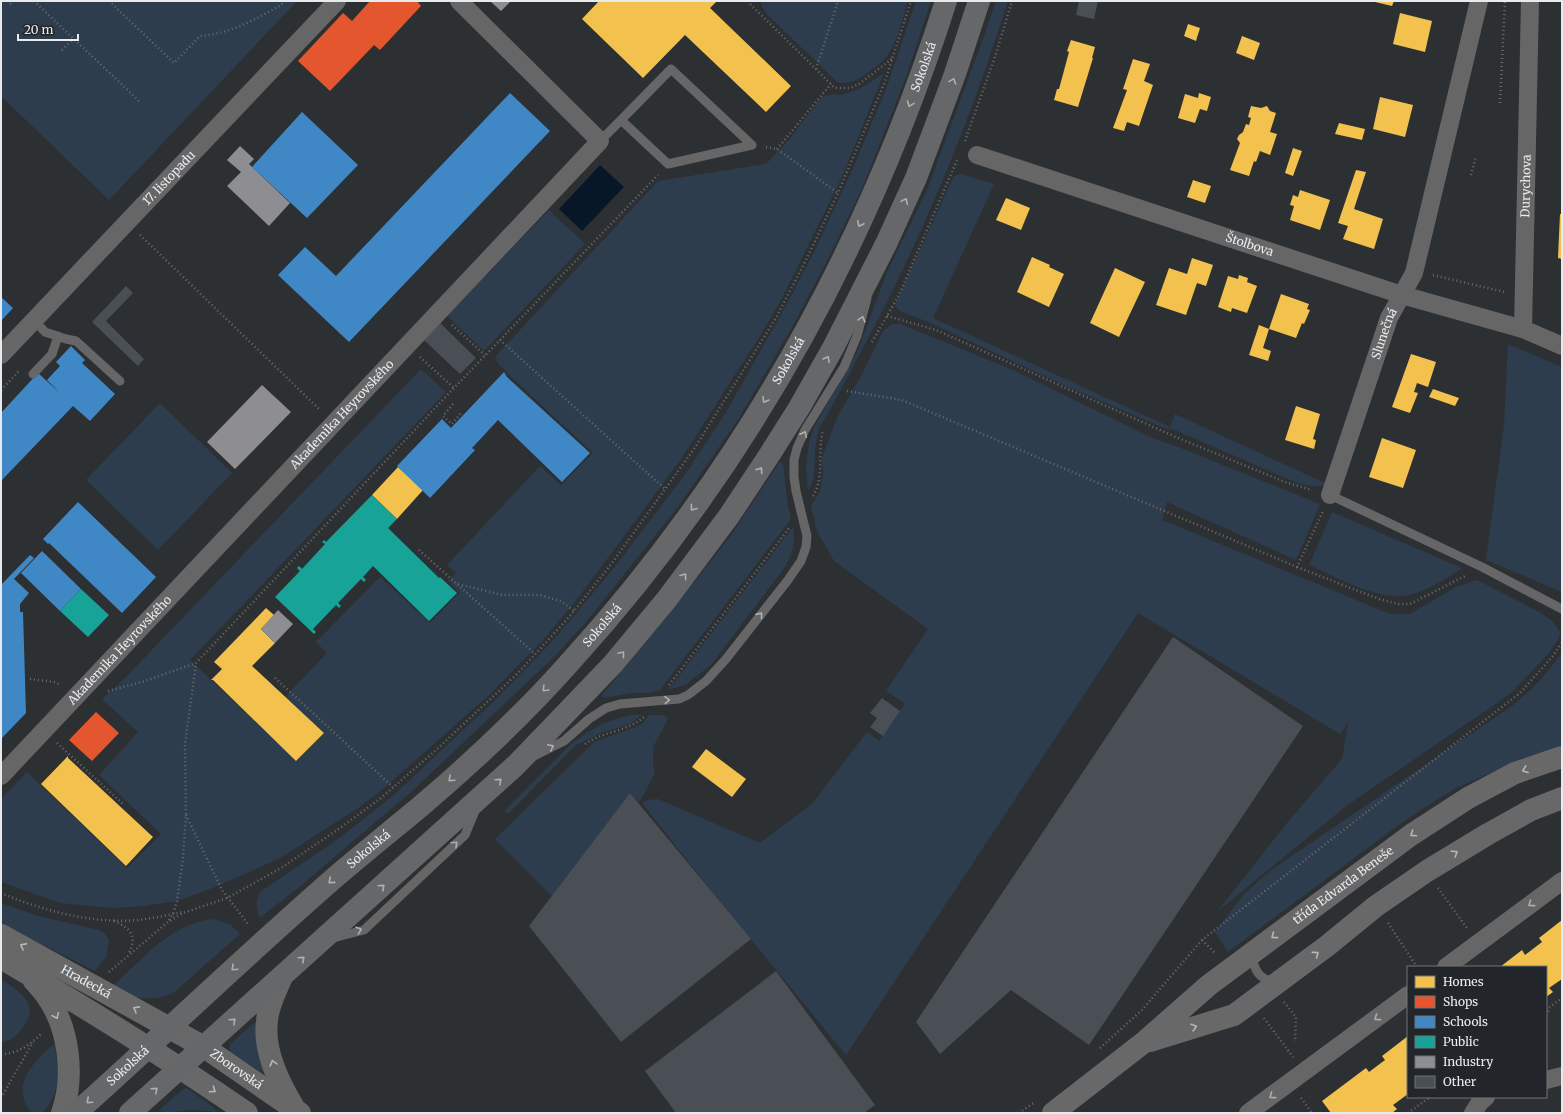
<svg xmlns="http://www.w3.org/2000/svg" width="1563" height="1114" font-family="Merriweather,serif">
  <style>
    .green { fill: #2d3d4d }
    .water { fill: #071727 }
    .homes { fill: #f2c14e }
    .shops { fill: #e4572e }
    .schools { fill: #3f88c5 }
    .public { fill: #17a398 }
    .industry { fill: #8d8d92 }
    .building { fill: #494f54 }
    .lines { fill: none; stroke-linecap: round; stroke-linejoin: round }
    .path { stroke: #6b6b6c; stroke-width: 2.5; stroke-dasharray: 1 3; stroke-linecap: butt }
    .lane { stroke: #666667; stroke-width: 9 }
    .street { stroke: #666667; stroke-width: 18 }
    .secondary { stroke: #686869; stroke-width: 22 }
    .primary { stroke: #666768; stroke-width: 22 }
    .oneway { stroke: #aeb0b2 }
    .oneway2 { stroke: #aeafb1 }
    .oneway3 { stroke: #b5b7b9 }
    .labels { text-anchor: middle; stroke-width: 4; stroke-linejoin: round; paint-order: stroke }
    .street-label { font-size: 12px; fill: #e8ebee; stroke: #22262b }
  </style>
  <rect width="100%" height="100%" fill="#2d3033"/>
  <path class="green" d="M1,1H297L109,200L1,96Z
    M761,1H908C902,19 898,41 887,56C881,64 871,70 863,76C855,81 846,85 837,82L769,16L762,7Z
    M916,1H931L906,77L861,191L828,259L791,329L739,418L678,507L586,622L555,656L411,792L304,883L260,918C256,908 255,901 260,892L338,839L395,794L495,700L545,649L568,623L613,569L687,472L725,414L789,300L816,248L853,168L886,89Z
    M996,1H1008C969,124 920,244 858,357C846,381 833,405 819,429C817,437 815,445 815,454C814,467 816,480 808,491L806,468L809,442L814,427L858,350L887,272L927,190L986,31Z
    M884,73L842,177L782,298L760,336L679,462L596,574L574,603L542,641L490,694L382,790L358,808L280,858L218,886L177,901L145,906L112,908L60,903L1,882V799L27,772L127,868L161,834L99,775L138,732L102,699L126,677L421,369L446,392L190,660L297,761L324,733L285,697L327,653L316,642L319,639L380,577L430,623L459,593L448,581L456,573L447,565L540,466L561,485L593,453L509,375L498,363L495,357L658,181L766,164L788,141L822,97C832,93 835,96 844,94C858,91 872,81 884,73Z
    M961,174L994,184L933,318L1170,427L1175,414L1327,484C1316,488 1306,486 1295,482L1170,428L1169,430L1062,384L926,321L909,315L899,310L895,305L951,182L954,176Z
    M549,210L585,244L484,351L447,316Z
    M892,324H900L1013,370L1150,437L1178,447L1320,504L1296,560L1167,502L1162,520L1390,614H1410L1456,587L1477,580L1541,613L1552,621L1560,632L1559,638L1549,653L1510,694L1346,806L1217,912L1287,823L1342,759L1348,723L1340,734L1138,613L846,1055L721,903L642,803L648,800L658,799L760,843L812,804L867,732L879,741L905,704L886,691L928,629L834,561L817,531L811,506L820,491L823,474L822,458L837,418L860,378L883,331Z
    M1508,344L1562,367V592L1486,560L1504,425Z
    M160,403L232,473L158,550L86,480Z
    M779,463H783L787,499L791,519L660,690L650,693H632L604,698L601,696L602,695L703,571L731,535Z
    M1332,512L1462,568C1448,578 1419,596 1401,596C1370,597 1337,577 1309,565Z
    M793,527C796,542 792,554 785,567L711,665L685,685L668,690Z
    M1562,652V746L1527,757L1454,789L1404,821L1228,952L1215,932L1244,894L1271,870L1512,706C1531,691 1549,672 1562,652Z
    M632,715H642L630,724L601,733L576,745L508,814L504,811L571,744C593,729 604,720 632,715Z
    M649,715H664L668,719L653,747V765L655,773L644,794L639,802L630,793L552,896L495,839L594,742L636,727L643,723Z
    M1,903L38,916L99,930L106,935L109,940L106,957L95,971L1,924Z
    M215,919L231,925L240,934L172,994L158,998H137L114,985C145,957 171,923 215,919Z
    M1,979C18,991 42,1004 23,1027C15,1037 14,1039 1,1043Z
    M254,1023H257V1053L265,1074L231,1053L229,1050L230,1044Z
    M54,1044C59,1068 62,1094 42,1113H32C29,1110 27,1106 25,1102C15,1079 38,1058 54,1044Z
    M185,1088L188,1089L218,1111L215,1112L191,1110L166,1113L159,1111L160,1109Z"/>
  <path class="water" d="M600,165L624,187L582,231L559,209Z"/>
  <path class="homes" d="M599,1H717L710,8L791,86L766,112L685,35L643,78L582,19Z
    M1371,1H1394L1392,6Z
    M1400,13L1432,21L1425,52L1393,44Z
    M1188,24L1200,28L1196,41L1184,36Z
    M1242,36L1260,43L1254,60L1236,53Z
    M1071,40L1095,47L1092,58H1093L1078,107L1054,100L1057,89H1059L1069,52L1067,51Z
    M1133,59L1150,64L1144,81L1153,85L1139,126L1127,122L1124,131L1113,128L1127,90L1123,89Z
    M1199,93L1211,97L1207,111L1200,109L1195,123L1178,118L1185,94L1198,98Z
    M1380,97L1413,105L1405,137L1373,129Z
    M1251,106L1261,108L1267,106L1270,111L1276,113L1270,132L1277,134L1270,155L1260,151L1256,162L1254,161L1249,176L1230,170L1240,143L1237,139L1239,135L1243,132L1246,124L1249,125L1251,118L1248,117Z
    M1339,123L1365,129L1362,140L1335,134Z
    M1293,148L1302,151L1293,176L1285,173Z
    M1356,170L1366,172L1354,209L1383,219L1374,249L1343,239L1348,226L1338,223Z
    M1193,180L1211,186L1205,203L1187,197Z
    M1300,190L1330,200L1320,230L1290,220L1294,206L1290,205L1293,195L1298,197Z
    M1006,198L1030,208L1021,230L996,220Z
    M1560,214H1562V259L1558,258Z
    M1032,257L1050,265L1049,267L1064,274L1049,307L1017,292Z
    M1192,258L1213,265L1206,286L1197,283L1186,315L1156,305L1169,268L1187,274Z
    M1115,268L1145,282L1119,337L1090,323Z
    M1239,275L1248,278L1247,282L1257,286L1247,313L1232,308L1231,312L1218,307L1228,276L1238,279Z
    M1281,294L1309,304L1307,309L1310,310L1304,324L1302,323L1296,338L1269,329L1263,348L1271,351L1268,361L1249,355L1259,325L1269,329Z
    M1411,354L1436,362L1428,387L1417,383L1414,392L1418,393L1410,413L1392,407Z
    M1433,389L1459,398L1455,406L1429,397Z
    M1296,406L1320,414L1313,439L1316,440L1314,449L1285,440Z
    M1382,438L1416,450L1403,488L1369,477Z
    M398,467L423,490L397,519L372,495Z
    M266,608L274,615L261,629L275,643L252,666L324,733L296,761L213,680H211L222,669L214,662Z
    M706,749L746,779L732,797L692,767Z
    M68,756V758L153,837L126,866L41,784Z
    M1562,920V979L1549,988L1553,992L1546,997V967H1500L1522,950L1525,955L1542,942L1539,938Z
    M1408,1036V1094L1393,1105L1397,1109L1392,1113H1331L1322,1101L1366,1068L1369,1072L1385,1060L1382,1056Z"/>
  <path class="shops" d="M370,1H417L421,6L380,50L374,45L330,91L298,61L343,13L352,21Z
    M96,712L119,733L92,761L69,740Z"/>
  <path class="schools" d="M510,93L550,131L349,342L278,275L305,247L336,276Z
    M302,112L358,165L307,218L252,167Z
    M1,297L13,308L1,321Z
    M71,346L85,360L82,363L115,394L90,421L73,406L1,481V413L38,373L62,395L47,380L60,366L56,362Z
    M504,372L507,377L590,453L562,482L498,420L472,448L475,450L430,498L397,466L442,419L451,428Z
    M78,502L156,577L122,613L49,543L48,544L43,539Z
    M42,551L81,589L60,611L21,573Z
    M30,555L34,558L14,579L29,593L20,604V612H23L26,713L1,739V585Z"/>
  <path class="public" d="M372,495L397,519L388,528L439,578L440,577L457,593L429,621L373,566L363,577L366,580L364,582L361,579L338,603L341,606L339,608L336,605L313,629L316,632L314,634L275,597L300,571L297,568L299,566L302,569L325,544L322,542L324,540L326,542Z
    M81,589L109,615L88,637L60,611Z"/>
  <path class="industry" d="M490,1H511L501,11Z
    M240,146L254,159L249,164L290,203L269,226L227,186L241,172L227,160Z
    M262,385L291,412L235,469L207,442Z
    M278,610L293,624L275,643L261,629Z"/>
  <path class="building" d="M1079,1H1098L1094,19L1076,15Z
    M126,286L133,293L106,321L144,359L138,366L92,322Z
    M440,323L476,358L460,374L424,340Z
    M1173,637L1303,726L1089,1045L1011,990L940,1054L916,1022Z
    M882,698L900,711L883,736L870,727L877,718L870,713Z
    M630,793L751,939L621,1042L529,926Z
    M776,971L875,1105L864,1113H676L645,1071Z"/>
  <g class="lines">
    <path class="path" d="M34,1L139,101
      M109,1L174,63L200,36C230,34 256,19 281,5L285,1
      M748,1L749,3L835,88H850L859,84L893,58
      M10,4L13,1
      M62,50L73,39
      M816,69L838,1
      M1500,103L1505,1
      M965,141L995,57L1012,1
      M766,147L777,149L838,193
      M777,149L831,84
      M1471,175L1476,156
      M140,235L320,410
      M1433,275L1504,292
      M887,316L936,330L1178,438L1285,482L1312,490
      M452,325L485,355
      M500,340L665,489
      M872,342L899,295L958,158
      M420,357L454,388
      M1,390L19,371
      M847,391L902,400L1297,567L1323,511
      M453,404L443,416L452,424L462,412
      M813,496C825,477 817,451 823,431
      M419,550L535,654
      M1297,567L1379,599L1398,604H1410L1465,576
      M458,584L502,595H540L561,601L574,611
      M275,678L393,787
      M30,679L54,682L61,685
      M669,685L790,527
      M108,691L142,682L196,663L454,388L658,175
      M57,743L123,804
      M585,744C603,731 628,732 645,716
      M186,815L222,890L248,924
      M1438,888L1467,928
      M1,893C44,911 92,924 139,920C154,918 168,915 182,912
      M169,920L173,914L177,901L183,858L186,815L185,744L196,663
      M114,921C131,929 137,935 129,953
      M1388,923L1417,967
      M1202,940L1216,954
      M109,972L168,922L183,913L227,898L281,868L343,826L381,798L436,750L518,673L571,615L612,563L694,449L776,318L806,260L838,193L884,84L911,1
      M1284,1002L1296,1017L1295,1042
      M1546,1010L1562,998
      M1546,1015L1550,1009
      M1264,1018L1293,1057
      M1100,1048L1142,1010L1202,940L1520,693L1553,656L1562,642
      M1,1054C18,1054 31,1044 42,1033
      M1,1098L33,1042
      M1301,1098L1312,1113
      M1,1111L2,1113
      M1019,1113L1035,1102
      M1408,1113L1430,1097"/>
    <path class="lane" d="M600,141L621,120L668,164L752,145L671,69L621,120
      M34,320L45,332L66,339L76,341L120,381
      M33,374L52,354L58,336
      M1330,495L1482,567L1562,609
      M534,756L564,741L589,719L606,708L620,704L679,699L688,695L706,681L726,659L788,580L801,561L806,547L807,536L796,491L794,477V460L797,448L805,430L844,367L857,336L867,298
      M333,938L364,930L465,835L475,811
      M1252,954C1254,971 1258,978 1276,983"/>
    <g class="street">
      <path id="s1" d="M977,155L1402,295L1523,329L1562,346"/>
      <path id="s2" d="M1523,329L1530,1"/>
      <path id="s3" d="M1,355L337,1"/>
      <path id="s4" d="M1330,495L1389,318L1414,273L1479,1"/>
      <path id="s5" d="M1,776L600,141L459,1"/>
      <path d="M1446,967L1562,881"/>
      <path d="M1546,1080L1562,1076"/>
      <path d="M1248,1113L1408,995"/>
      <path d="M1473,1113L1480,1102L1486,1097"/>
    </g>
    <g class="secondary">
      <path id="s6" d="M1,935L204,1047L300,1113"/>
      <path d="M1,958C85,1007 167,1058 247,1113"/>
      <path d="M282,977C276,991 268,1005 267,1021C263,1050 278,1081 293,1106"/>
      <path d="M34,981C38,985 42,990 46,995C69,1027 75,1076 62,1113"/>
      <path d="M1150,1041L1234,1015L1327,946L1376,906L1427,871L1488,834L1531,810L1562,798"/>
      <path id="s7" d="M1053,1113L1143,1043L1209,985L1411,835L1468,798L1515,773L1562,757"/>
    </g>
    <g class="primary">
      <path id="s8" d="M76,1113C162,1036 245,956 332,880C361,855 391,831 421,806C474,761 525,713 571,661C744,470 868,246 946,1"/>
      <path d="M130,1113L516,765L613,664L667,599L729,516L770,454L799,408L833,348L886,244L916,178L955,74L979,1"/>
    </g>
  </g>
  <defs><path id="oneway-chevron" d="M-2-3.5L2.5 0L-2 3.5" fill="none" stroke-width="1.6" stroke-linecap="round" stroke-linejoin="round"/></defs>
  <g class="oneway">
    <use href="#oneway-chevron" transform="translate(953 81) rotate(-70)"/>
    <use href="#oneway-chevron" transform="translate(910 104) rotate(110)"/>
    <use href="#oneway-chevron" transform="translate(905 201) rotate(-66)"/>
    <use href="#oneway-chevron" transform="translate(860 224) rotate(116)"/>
    <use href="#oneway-chevron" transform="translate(827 359) rotate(-60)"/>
    <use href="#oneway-chevron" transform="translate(765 400) rotate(121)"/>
    <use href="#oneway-chevron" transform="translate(760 470) rotate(-56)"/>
    <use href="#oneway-chevron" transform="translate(693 508) rotate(126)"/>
    <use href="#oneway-chevron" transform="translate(684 576) rotate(-53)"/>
    <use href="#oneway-chevron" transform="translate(622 654) rotate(-50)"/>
    <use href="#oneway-chevron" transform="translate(545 689) rotate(134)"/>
    <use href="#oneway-chevron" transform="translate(451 779) rotate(138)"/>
    <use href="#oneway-chevron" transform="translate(499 781) rotate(-42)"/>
    <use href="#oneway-chevron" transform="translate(331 881) rotate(139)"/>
    <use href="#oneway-chevron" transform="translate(382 887) rotate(-42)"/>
    <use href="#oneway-chevron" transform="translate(302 959) rotate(-42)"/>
    <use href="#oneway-chevron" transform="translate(234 968) rotate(137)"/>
    <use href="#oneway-chevron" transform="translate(233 1021) rotate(-42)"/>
    <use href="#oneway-chevron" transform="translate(155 1090) rotate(-42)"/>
    <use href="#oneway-chevron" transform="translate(89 1101) rotate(138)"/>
  </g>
  <g class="oneway2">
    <use href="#oneway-chevron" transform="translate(862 319) rotate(-74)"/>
    <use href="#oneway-chevron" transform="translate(804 434) rotate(-64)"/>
    <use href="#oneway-chevron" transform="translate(760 615) rotate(-51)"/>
    <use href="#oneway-chevron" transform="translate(667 700) rotate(-3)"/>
    <use href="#oneway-chevron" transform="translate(551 747) rotate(-27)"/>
    <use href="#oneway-chevron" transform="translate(455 844) rotate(-43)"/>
    <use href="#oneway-chevron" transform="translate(1531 904) rotate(143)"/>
    <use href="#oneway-chevron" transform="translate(359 930) rotate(-19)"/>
    <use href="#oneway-chevron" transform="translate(1377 1018) rotate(144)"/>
    <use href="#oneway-chevron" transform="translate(1272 1096) rotate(144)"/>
  </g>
  <g class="oneway3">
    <use href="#oneway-chevron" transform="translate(1525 770) rotate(160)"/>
    <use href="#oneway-chevron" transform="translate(1413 834) rotate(146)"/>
    <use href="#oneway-chevron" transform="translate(1455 853) rotate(-32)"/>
    <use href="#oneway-chevron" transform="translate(1274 936) rotate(143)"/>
    <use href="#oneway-chevron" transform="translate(23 946) rotate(-152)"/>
    <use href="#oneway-chevron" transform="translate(1316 954) rotate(-37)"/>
    <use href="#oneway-chevron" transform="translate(136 1009) rotate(-151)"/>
    <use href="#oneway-chevron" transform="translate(56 1016) rotate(66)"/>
    <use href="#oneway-chevron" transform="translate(1194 1027) rotate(-17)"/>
    <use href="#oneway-chevron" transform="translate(273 1063) rotate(-106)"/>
    <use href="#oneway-chevron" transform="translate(213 1090) rotate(34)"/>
  </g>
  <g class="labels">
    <g class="street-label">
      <text dy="4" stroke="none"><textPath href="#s8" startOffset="1366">Sokolská</textPath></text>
      <text dy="4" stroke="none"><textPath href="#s3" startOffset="244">17. listopadu</textPath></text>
      <text dy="4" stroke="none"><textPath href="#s2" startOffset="143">Durychova</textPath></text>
      <text dy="4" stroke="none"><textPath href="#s1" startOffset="287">Štolbova</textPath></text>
      <text dy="4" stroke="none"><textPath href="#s4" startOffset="170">Slunečná</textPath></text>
      <text dy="4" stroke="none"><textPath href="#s8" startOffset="1042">Sokolská</textPath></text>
      <text dy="4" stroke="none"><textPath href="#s5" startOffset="497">Akademika Heyrovského</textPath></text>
      <text dy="4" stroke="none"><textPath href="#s8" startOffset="718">Sokolská</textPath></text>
      <text dy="4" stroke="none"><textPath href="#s5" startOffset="173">Akademika Heyrovského</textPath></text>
      <text dy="4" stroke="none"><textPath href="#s8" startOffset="394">Sokolská</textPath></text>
      <text dy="4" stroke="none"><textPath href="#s7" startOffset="369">třída Edvarda Beneše</textPath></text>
      <text dy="4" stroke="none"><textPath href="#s6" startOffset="97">Hradecká</textPath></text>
      <text dy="4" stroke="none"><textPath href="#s8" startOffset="70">Sokolská</textPath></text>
      <text dy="4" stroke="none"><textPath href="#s6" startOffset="271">Zborovská</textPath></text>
    </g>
  </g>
  <rect width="1563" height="1114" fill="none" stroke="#e8ebee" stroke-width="4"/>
  <rect x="1407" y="966" width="140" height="132" fill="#22262b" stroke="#717579"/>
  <rect x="1415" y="976" width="20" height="12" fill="#f2c14e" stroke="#717579"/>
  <text x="1443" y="986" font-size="12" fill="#e8ebee">Homes</text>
  <rect x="1415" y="996" width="20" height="12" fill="#e4572e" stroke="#717579"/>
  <text x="1443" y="1006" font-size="12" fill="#e8ebee">Shops</text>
  <rect x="1415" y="1016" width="20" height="12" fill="#3f88c5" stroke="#717579"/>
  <text x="1443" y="1026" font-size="12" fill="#e8ebee">Schools</text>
  <rect x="1415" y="1036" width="20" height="12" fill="#17a398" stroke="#717579"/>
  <text x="1443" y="1046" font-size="12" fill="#e8ebee">Public</text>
  <rect x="1415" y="1056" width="20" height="12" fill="#8d8d92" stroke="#717579"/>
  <text x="1443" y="1066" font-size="12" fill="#e8ebee">Industry</text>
  <rect x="1415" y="1076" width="20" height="12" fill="#494f54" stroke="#717579"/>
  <text x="1443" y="1086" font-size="12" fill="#e8ebee">Other</text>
  <path d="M18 34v6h60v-6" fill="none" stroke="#e8ebee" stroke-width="2"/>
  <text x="24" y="34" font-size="12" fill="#e8ebee" stroke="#22262b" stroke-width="3" paint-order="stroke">20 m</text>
</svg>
